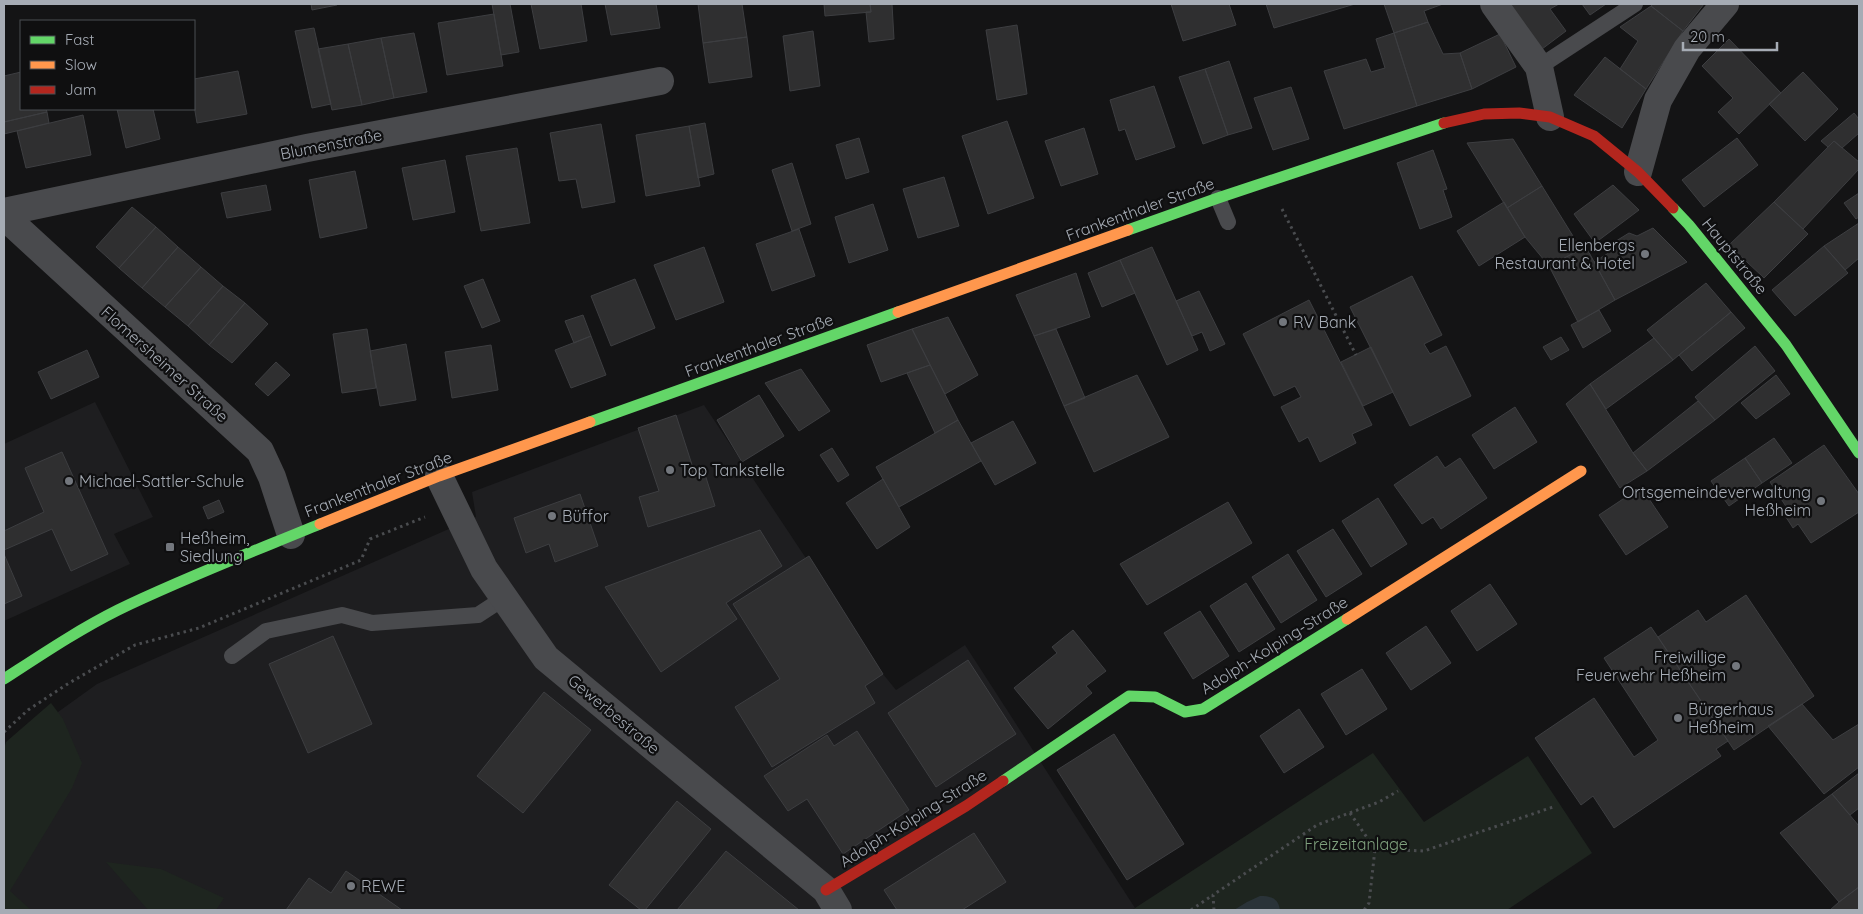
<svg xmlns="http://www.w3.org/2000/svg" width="1863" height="914" font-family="Quicksand,sans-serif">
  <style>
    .built { fill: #1e1e20 }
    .green { fill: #1e251f }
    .water { fill: #2a3338 }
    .building { fill: #2f2f30; stroke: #3d3e41 }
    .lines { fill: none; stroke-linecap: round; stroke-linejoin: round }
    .path { stroke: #4a4c4f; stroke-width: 3; stroke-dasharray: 2.5 4; stroke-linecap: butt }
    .lane { stroke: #494a4d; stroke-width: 16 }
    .street { stroke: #494a4d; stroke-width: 28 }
    .fast { stroke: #63d668; stroke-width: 11 }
    .slow { stroke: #ff974d; stroke-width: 11 }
    .jam { stroke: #b3261e; stroke-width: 11 }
    .poi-dot { fill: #73777d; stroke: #0f0f10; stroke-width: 2 }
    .labels { text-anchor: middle; stroke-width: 4.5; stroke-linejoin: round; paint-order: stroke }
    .street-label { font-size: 16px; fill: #a6acb5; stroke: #0f0f10 }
    .poi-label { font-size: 16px; fill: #a6acb5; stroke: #0f0f10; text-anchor: start }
    .park-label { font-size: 16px; fill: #7fa07d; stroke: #0f0f10 }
  </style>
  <rect width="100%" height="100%" fill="#141415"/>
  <path class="built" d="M95,402L153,517L114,534L130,564L4,621V444Z
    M704,405L883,674L896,690L965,645L1135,908L1132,910H13L4,855L58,712L97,684L476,517L472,492Z"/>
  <path class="green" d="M51,703L63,719L82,763L72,788L10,891L31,910H4V749L6,742Z
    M1373,753L1424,822L1528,756L1592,853L1507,910H1132Z
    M106,862L161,869L224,898L216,910H148Z"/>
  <path class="water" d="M1260,896C1271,896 1278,898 1280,910H1234L1247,902Z"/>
  <path class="building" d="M311,4H336L337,5L312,10Z
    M492,4H510L519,52L501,55Z
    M531,4H581L587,41L540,49Z
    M605,4H656L660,28L611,35Z
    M698,4H742L747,37L703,43Z
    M824,4H870L871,12L825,16Z
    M870,4H892L894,39L869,42L866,12H871Z
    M1171,4H1229L1236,25L1183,41Z
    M1266,4H1355L1274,28Z
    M1384,4H1443L1424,11L1428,22L1394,33Z
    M1509,4H1559L1550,9L1566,31L1542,49Z
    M1582,4H1606L1590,15Z
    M1653,4H1704L1683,31L1651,6Z
    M1651,6L1683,31L1646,89L1620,69L1638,41L1620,27Z
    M494,14L503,66L447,75L438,23Z
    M1428,22L1443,54L1460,53L1472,89L1417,106L1394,33Z
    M1017,25L1027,94L997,100L986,30Z
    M314,28L331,104L312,108L295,31Z
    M813,31L820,86L790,91L783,36Z
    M414,33L427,92L394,98L381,38Z
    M1394,33L1417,106L1344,129L1324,71L1366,59L1371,72L1385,68L1376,39Z
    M1500,34L1516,67L1472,89L1460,53Z
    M747,37L752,77L709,83L703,43Z
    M381,38L394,98L362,105L348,44Z
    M1729,39L1781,93L1739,134L1718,112L1733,98L1702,66Z
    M348,44L362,105L332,110L318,49Z
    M1605,57L1646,89L1622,128L1574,95Z
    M1229,61L1252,128L1228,135L1205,69Z
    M1205,69L1228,135L1203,144L1179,77Z
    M238,71L247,114L197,123L194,105V79Z
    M21,72V109H46L47,112L4,122V76Z
    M1803,72L1838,109L1805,141L1769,104Z
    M1154,86L1175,147L1136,160L1125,129L1119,131L1110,100Z
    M1291,87L1309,139L1273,150L1254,98Z
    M117,109H153L160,139L126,148Z
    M47,112L49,123L4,134V122Z
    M1854,113L1859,119V133L1842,148L1834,141L1828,147L1821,141Z
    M83,115L91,155L26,168L17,131Z
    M1007,121L1034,198L988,214L962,136Z
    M705,123L714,174L698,178L689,126Z
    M601,124L615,202L582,208L576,179L559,181L550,133Z
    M689,126L700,186L646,196L636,135Z
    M1084,128L1098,174L1061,186L1045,141Z
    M859,138L869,172L846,179L836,145Z
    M1737,138L1758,165L1704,207L1682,180Z
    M1513,139L1542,186L1507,208L1467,143Z
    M1834,141L1859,162V169L1803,229L1774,202Z
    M517,148L530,223L481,231L466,156Z
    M1433,150L1447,189L1443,190L1452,217L1420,229L1397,163Z
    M445,160L455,212L413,220L402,168Z
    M792,163L811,224L792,231L772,170Z
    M355,171L367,228L320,238L309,180Z
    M944,177L959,226L918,238L903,189Z
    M266,185L271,210L227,218L221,193Z
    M1613,185L1639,210L1595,243L1574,214Z
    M1542,186L1581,249L1549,266L1525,237L1507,208Z
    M1859,193V217L1856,219L1844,203Z
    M1504,202L1525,237L1479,266L1457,231Z
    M1774,202L1808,234L1764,278L1729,245Z
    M873,204L888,250L849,263L835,217Z
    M132,207L156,227L119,268L96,247Z
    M1859,223V258L1845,270L1824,246Z
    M156,227L178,247L142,288L119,268Z
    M1653,228L1687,262L1615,300L1594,262L1610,252L1608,246L1629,233L1637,236Z
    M799,229L815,276L772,291L756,244Z
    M1824,246L1848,273L1795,316L1772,290Z
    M178,247L201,267L165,307L142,288Z
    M704,247L724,302L676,320L654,265Z
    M1152,247L1198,350L1167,365L1120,260Z
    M1586,247L1615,300L1578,322L1549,266Z
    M1120,260L1135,293L1102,307L1088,273Z
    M201,267L223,286L188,326L165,307Z
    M1076,273L1090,317L1034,336L1016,295Z
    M1412,276L1442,335L1424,344L1430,354L1446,346L1471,396L1410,426L1350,307Z
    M483,279L500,321L482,328L464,286Z
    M635,279L655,328L611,346L591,296Z
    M1706,283L1731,312L1673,360L1647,330Z
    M223,286L245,303L209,345L188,326Z
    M1199,291L1225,344L1210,351L1202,332L1192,336L1176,301Z
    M1309,300L1372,425L1352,434L1356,443L1320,462L1308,437L1299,442L1281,407L1301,397L1295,386L1274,396L1243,334Z
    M245,303L268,324L232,363L209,345Z
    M1599,310L1611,331L1583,348L1571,325Z
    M1731,312L1745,328L1692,371L1679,355Z
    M583,315L591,336L574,343L565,321Z
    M948,317L978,375L945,394L912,329Z
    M367,329L376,388L342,393L333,334Z
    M912,329L930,365L881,382L867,345Z
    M1056,329L1085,398L1064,406L1034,336Z
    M591,336L606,375L571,388L555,350Z
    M1561,337L1569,350L1551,360L1543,347Z
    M1654,338L1673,360L1606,409L1590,384Z
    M406,344L416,400L380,406L370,351Z
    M491,345L498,390L452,398L445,352Z
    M1755,346L1775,371L1715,420L1695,397Z
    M1371,347L1393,392L1363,406L1341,362Z
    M87,350L99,377L51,399L38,372Z
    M276,362L290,375L268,396L255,384Z
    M930,365L958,420L935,433L907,373Z
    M801,369L830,411L799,431L765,383Z
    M1137,375L1169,437L1094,472L1064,406Z
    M1776,375L1790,394L1756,419L1741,403Z
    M1590,384L1633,453L1647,471L1620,488L1566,404Z
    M759,395L784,436L742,462L717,420Z
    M1698,401L1715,420L1647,471L1633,453Z
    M1515,407L1537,442L1494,469L1472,435Z
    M676,415L694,471L703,468L715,506L648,527L639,497L659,491L638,428Z
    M958,420L981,461L899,507L876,467Z
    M1013,421L1036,463L995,485L971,443Z
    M1774,438L1792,463L1762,483L1745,458Z
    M1824,445L1859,494V512L1811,543L1798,524L1793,528L1782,511L1787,508L1770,482Z
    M832,448L849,475L838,482L820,455Z
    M62,452L108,554L71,571L52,529L4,550V531L44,512L25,468Z
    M1437,456L1445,468L1460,458L1487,498L1441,529L1433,517L1422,524L1394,485Z
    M1745,458L1762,483L1729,506L1711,481Z
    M883,479L910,527L877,549L846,503Z
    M1641,487L1668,527L1626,555L1599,515Z
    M580,494L598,546L555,562L549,544L526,553L514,518Z
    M1378,498L1407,544L1371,567L1342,521Z
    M219,500L224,512L208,519L203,507Z
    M1228,502L1252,543L1147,605L1120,564Z
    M1333,529L1362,574L1326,597L1297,551Z
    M760,530L782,566L726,603L737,619L661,672L605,587Z
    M4,554L22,596L4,604Z
    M1288,554L1317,600L1281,623L1252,577Z
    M809,556L883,674L865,686L875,703L772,767L735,707L780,679L733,604Z
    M1246,583L1275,629L1239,652L1210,606Z
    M1490,584L1517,624L1477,651L1451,611Z
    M1746,595L1814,696L1734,750L1658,637L1698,610L1706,622Z
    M1200,611L1229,656L1193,679L1164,633Z
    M1426,626L1451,663L1411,690L1386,653Z
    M1651,627L1728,741L1716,749L1721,756L1614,828L1593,796L1581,805L1535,738L1594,698L1634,757L1658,740L1604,658Z
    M1073,630L1106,671L1086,686L1092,693L1048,729L1014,688L1057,653L1052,647Z
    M333,636L372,724L308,753L269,664Z
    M968,660L1016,734L936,787L888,713Z
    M1362,669L1387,709L1346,735L1321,694Z
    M544,692L591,730L523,813L477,776Z
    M1802,704L1833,740L1859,724V767L1824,794L1768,726Z
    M1299,709L1324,747L1284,773L1260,736Z
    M857,731L909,810L843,854L807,799L788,811L764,776L827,735L834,746Z
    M1114,734L1184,844L1127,880L1057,770Z
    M1859,773V808L1850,815L1832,794Z
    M1832,794L1859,826V887L1839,902L1780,833Z
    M677,801L711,829L645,910H641L609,885Z
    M974,833L1006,882L962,910H897L884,890Z
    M726,851L799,910H677Z
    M346,871L402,910H286L309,878L331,893Z
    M1859,887V910H1830L1839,902Z"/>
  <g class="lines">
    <path class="path" d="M1282,209L1356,355
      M4,732L28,710L69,683L135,645L199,628L361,560L370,539L425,517
      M1350,813L1375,849L1369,903L1364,910
      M1375,849L1424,851L1553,807
      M1191,910L1213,895
      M1214,910L1213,895L1317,825L1379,802L1398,791"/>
    <path class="lane" d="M1539,67L1635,4
      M1218,198L1228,222
      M232,656L266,631L342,615L372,623L478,615L504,598"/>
    <path class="street" d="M1494,4L1539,67L1550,117
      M1638,172L1658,100L1687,49L1725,4
      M4,212L307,148L660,81
      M4,216L260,451L272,477L291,535
      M439,476L484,569L546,658L826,890L838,910"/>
    <path class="fast" d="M1673,208L1689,225L1786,345L1859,453
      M1128,230L1218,198L1444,123
      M590,422L898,312
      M4,679C41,655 78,630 118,610C184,578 252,552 320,524
      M1003,781L1129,696L1155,697L1185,712L1203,709L1347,619"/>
    <path class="slow" d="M898,312L1128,230
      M320,524L439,476L590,422
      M1347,619L1581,471"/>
    <path class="jam" d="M1444,123L1484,114L1519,113L1550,117L1594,136L1638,172L1673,208
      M826,890L966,806L1003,781"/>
  </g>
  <g class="poi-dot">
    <circle cx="1645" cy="254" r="5"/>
    <circle cx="1283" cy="322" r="5"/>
    <circle cx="670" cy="470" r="5"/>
    <circle cx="69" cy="481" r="5"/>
    <circle cx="1821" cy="501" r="5"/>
    <circle cx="552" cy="516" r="5"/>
    <rect x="165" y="542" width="10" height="10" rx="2.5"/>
    <circle cx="1736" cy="666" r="5"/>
    <circle cx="1678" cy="718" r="5"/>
    <circle cx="351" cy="886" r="5"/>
  </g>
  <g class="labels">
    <g class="street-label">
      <text transform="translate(331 144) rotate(-11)" y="6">Blumenstraße</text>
      <text transform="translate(1140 209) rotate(-20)" y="6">Frankenthaler Straße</text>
      <text transform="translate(1735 256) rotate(51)" y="6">Hauptstraße</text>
      <text transform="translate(759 345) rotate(-20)" y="6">Frankenthaler Straße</text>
      <text transform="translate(165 364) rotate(42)" y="6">Flomersheimer Straße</text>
      <text transform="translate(378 484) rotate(-21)" y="6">Frankenthaler Straße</text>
      <text transform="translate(1274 645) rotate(-32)" y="6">Adolph-Kolping-Straße</text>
      <text transform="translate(614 714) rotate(40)" y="6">Gewerbestraße</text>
      <text transform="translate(913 818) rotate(-32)" y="6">Adolph-Kolping-Straße</text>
    </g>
    <g class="poi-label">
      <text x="1635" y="251" text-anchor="end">Ellenbergs<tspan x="1635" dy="18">Restaurant &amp; Hotel</tspan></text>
      <text x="1293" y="328">RV Bank</text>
      <text x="680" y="476">Top Tankstelle</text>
      <text x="79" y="487">Michael-Sattler-Schule</text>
      <text x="1811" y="498" text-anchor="end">Ortsgemeindeverwaltung<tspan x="1811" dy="18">Heßheim</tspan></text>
      <text x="562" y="522">Büffor</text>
      <text x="180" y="544">Heßheim,<tspan x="180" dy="18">Siedlung</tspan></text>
      <text x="1726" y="663" text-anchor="end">Freiwillige<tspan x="1726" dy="18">Feuerwehr Heßheim</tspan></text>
      <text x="1688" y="715">Bürgerhaus<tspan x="1688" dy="18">Heßheim</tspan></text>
      <text x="361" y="892">REWE</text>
    </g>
    <g class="park-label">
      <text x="1356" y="850">Freizeitanlage</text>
    </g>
  </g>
  <rect width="1863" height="914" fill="none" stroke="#a6acb5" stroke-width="10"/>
  <rect x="20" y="20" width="175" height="90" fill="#0f0f10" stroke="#4b4e52"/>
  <rect x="30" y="36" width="25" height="8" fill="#63d668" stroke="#4b4e52"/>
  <text x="65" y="45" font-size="15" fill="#a6acb5">Fast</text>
  <rect x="30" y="61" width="25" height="8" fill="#ff974d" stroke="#4b4e52"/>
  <text x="65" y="70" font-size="15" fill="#a6acb5">Slow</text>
  <rect x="30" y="86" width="25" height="8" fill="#b3261e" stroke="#4b4e52"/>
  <text x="65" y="95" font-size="15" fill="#a6acb5">Jam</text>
  <path d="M1683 42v8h94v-8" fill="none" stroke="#a6acb5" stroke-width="2.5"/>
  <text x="1690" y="42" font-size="15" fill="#a6acb5" stroke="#0f0f10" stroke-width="4" paint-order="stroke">20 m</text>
</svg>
